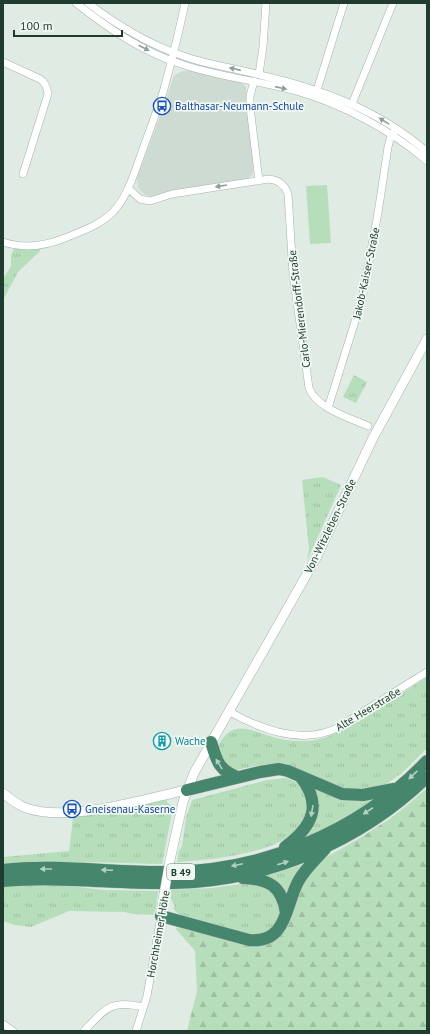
<svg xmlns="http://www.w3.org/2000/svg" width="430" height="1034" font-family="'PT Sans',sans-serif">
  <style>
    .built { fill: #cedbd3 }
    .grass { fill: url(#grass-tufts) }
    .forest { fill: url(#forest-firs) }
    .pitch { fill: #b7debb }
    .lines { fill: none; stroke-linecap: round; stroke-linejoin: round }
    .minor-casing { stroke: #a3b3aa; stroke-width: 8 }
    .tertiary-casing { stroke: #a3b3aa; stroke-width: 10 }
    .trunk-casing { stroke: #c1c8c5; stroke-width: 13 }
    .minor { stroke: #fff; stroke-width: 7 }
    .tertiary { stroke: #fff; stroke-width: 9 }
    .trunk { stroke: #46866c; stroke-width: 12 }
    .tertiary-bridge-casing { stroke: #a3b3aa; stroke-width: 10; stroke-linecap: butt }
    .tertiary-bridge { stroke: #fff; stroke-width: 9 }
    .oneway { fill: #909e98 }
    .oneway2 { fill: #b4d0c4 }
    .labels { text-anchor: middle; stroke-width: 3.5; stroke-linejoin: round; paint-order: stroke }
    .shield { fill: #f0f8f3; stroke: #5e746a; stroke-width: 1 }
    .shield-label { font-size: 10px; font-weight: bold; fill: #203c30 }
    .transit-label { font-size: 11px; fill: #164399; stroke: #f0f8f3; text-anchor: start }
    .street-label { font-size: 11px; fill: #203c30; stroke: #f0f8f3 }
    .culture-label { font-size: 11px; fill: #0d838f; stroke: #f0f8f3; text-anchor: start }
  </style>
  <defs>
    <pattern id="grass-tufts" width="24" height="20" patternUnits="userSpaceOnUse"><rect width="24" height="20" fill="#b7debb"/><path d="M3 7l-1-3M5 7V3M7 7l1-3M15 17l-1-3M17 17v-4M19 17l1-3" fill="none" stroke="#9dbfa1"/></pattern>
    <pattern id="forest-firs" width="22" height="20" patternUnits="userSpaceOnUse"><rect width="22" height="20" fill="#b7debb"/><path d="M5 1l3.5 6h-7zM16 11l3.5 6h-7z" fill="#9dbfa1"/></pattern>
  </defs>
  <rect width="100%" height="100%" fill="#e0ebe4"/>
  <path class="built" d="M183,71H192L242,83L246,87L254,165L253,174L248,179L169,191L153,196L145,195L138,188L137,178L164,106L173,78L175,75Z"/>
  <path class="grass" d="M14,249H40V251L18,272L3,300V279L11,266V255Z
    M354,375L367,382L356,403L343,397Z
    M323,477L341,485L307,561L309,549L302,480Z
    M427,677V748L402,773L382,787L349,792L277,764L260,765L237,770L226,766L218,747C231,717 252,731 276,738C286,741 298,741 309,741C335,738 356,723 378,709C394,698 411,688 427,677Z
    M285,778C299,781 304,787 307,800C318,852 211,860 177,862L179,851L182,846L186,818L192,800L267,780Z
    M311,785L368,798L371,803L360,810L310,837L308,832Z
    M167,800V802L173,808L162,864L87,862L3,865V857L69,851L73,818Z
    M307,863L286,895L265,876Z
    M248,883H255L273,890L281,910L273,929L255,936L186,918L176,912L173,908L175,907L171,899V890L212,888Z
    M15,885H62L104,890L158,891L156,909L153,915L133,914L124,912L69,911L31,927L14,925L3,921V886Z"/>
  <path class="forest" d="M427,788V1031H187L197,991L195,951L175,928L179,927L264,943L300,884L323,859L360,838L388,820L404,808Z"/>
  <path class="pitch" d="M327,185L331,243L310,244L306,186Z"/>
  <g class="lines">
    <defs>
      <path id="minor" d="M76,3C109,29 144,53 184,65C220,77 260,81 296,91C342,104 391,130 427,161
        M88,3C118,26 148,44 183,56C208,65 235,68 260,75C321,89 379,110 427,152
        M3,62L40,79C45,82 47,87 48,94L23,174
        M259,74L263,47L266,3
        M254,81L250,96V107L259,181
        M317,90L344,3
        M352,104L393,3
        M128,188L140,199L150,201L172,194L269,179C279,180 285,185 288,194L293,274L309,388C316,408 350,418 368,426
        M3,242C24,249 45,246 65,238C82,231 100,225 113,212C129,195 135,170 143,149C150,129 158,109 164,89C172,60 179,32 185,3
        M328,408L362,299L378,213L388,147L390,139L394,132
        M230,712C262,730 303,746 339,727L427,672
        M3,1024L13,1031
        M84,1031C105,1009 111,999 143,1007
        M136,1031L147,996L161,916"/>
      <path id="tertiary" d="M3,793C10,799 18,805 26,808C69,823 143,799 187,790
        M170,860L183,802L194,773L316,558L373,438L427,339
        M161,916L164,894"/>
      <path id="trunk" d="M211,742C217,761 218,769 237,777
        M187,790L260,772L279,769L288,771L342,794L363,795L394,789
        M285,847C313,826 323,805 300,776
        M3,870C55,864 108,872 160,872C260,873 358,833 427,761
        M243,878C269,879 282,886 286,913
        M3,881C59,876 116,884 173,883C267,881 360,842 427,777
        M161,916L249,940C288,944 285,904 299,880C306,868 316,859 325,849"/>
    </defs>
    <use href="#minor" class="minor-casing"/>
    <use href="#tertiary" class="tertiary-casing"/>
    <use href="#trunk" class="trunk-casing"/>
    <use href="#minor" class="minor"/>
    <use href="#tertiary" class="tertiary"/>
    <use href="#trunk" class="trunk"/>
    <defs>
      <path id="tertiary-bridge" d="M164,894L170,860"/>
    </defs>
    <use href="#tertiary-bridge" class="tertiary-bridge-casing"/>
    <use href="#tertiary-bridge" class="tertiary-bridge"/>
  </g>
  <defs><path id="oneway-solid" d="M-6-.8H1V-3.2L6.5 0L1 3.2V.8H-6Z"/></defs>
  <g class="oneway">
    <use href="#oneway-solid" transform="translate(144 48) rotate(27)"/>
    <use href="#oneway-solid" transform="translate(235 69) rotate(-167)"/>
    <use href="#oneway-solid" transform="translate(281 88) rotate(13)"/>
    <use href="#oneway-solid" transform="translate(384 121) rotate(-148)"/>
    <use href="#oneway-solid" transform="translate(221 186) rotate(171)"/>
  </g>
  <g class="oneway2">
    <use href="#oneway-solid" transform="translate(219 764) rotate(-122)"/>
    <use href="#oneway-solid" transform="translate(413 775) rotate(137)"/>
    <use href="#oneway-solid" transform="translate(312 811) rotate(100)"/>
    <use href="#oneway-solid" transform="translate(368 811) rotate(147)"/>
    <use href="#oneway-solid" transform="translate(283 863) rotate(-18)"/>
    <use href="#oneway-solid" transform="translate(237 865) rotate(168)"/>
    <use href="#oneway-solid" transform="translate(46 869) rotate(-180)"/>
    <use href="#oneway-solid" transform="translate(107 870) rotate(-178)"/>
  </g>
  <defs>
    <symbol id="bus-ring" viewBox="-11 -11 22 22"><circle r="9.5" fill="#f0f8f3" stroke="#1a4fb4" stroke-width="1.5"/><path d="M-5-6H5V4H4V6H2V4H-2V6H-4V4H-5ZM-3.5-4V0h7V-4ZM-3.5 1.2v1.5H-2V1.2ZM2 1.2v1.5H3.5V1.2Z" fill="#1a4fb4"/></symbol>
    <symbol id="building-ring" viewBox="-11 -11 22 22"><circle r="9.5" fill="#f0f8f3" stroke="#0f9aa8" stroke-width="1.5"/><path d="M-4-6H4V6H1V3H-1V6H-4ZM-2.5-4.3h1.7v1.8h-1.7ZM.8-4.3h1.7v1.8H.8ZM-2.5-1h1.7V.8h-1.7ZM.8-1h1.7V.8H.8Z" fill="#0f9aa8"/></symbol>
  </defs>
  <g fill-rule="evenodd">
    <use href="#bus-ring" x="152" y="96" width="20" height="20"/>
    <use href="#building-ring" x="152" y="731" width="20" height="20"/>
    <use href="#bus-ring" x="62" y="799" width="20" height="20"/>
  </g>
  <g class="labels">
    <rect class="shield" x="167" y="864" width="28" height="16" rx="3"/>
    <g class="shield-label">
      <text x="181" y="876">B 49</text>
    </g>
    <g class="transit-label">
      <text x="175" y="110">Balthasar-Neumann-Schule</text>
      <text x="85" y="813">Gneisenau-Kaserne</text>
    </g>
    <g class="street-label">
      <text transform="translate(366 273) rotate(-78)" y="4">Jakob-Kaiser-Straße</text>
      <text transform="translate(299 309) rotate(-97)" y="4">Carlo-Mierendorff-Straße</text>
      <text transform="translate(330 526) rotate(-64)" y="4">Von-Witzleben-Straße</text>
      <text transform="translate(368 709) rotate(-31)" y="4">Alte Heerstraße</text>
      <text transform="translate(158 934) rotate(-80)" y="4">Horchheimer Höhe</text>
    </g>
    <g class="culture-label">
      <text x="175" y="745">Wache</text>
    </g>
  </g>
  <rect width="430" height="1034" fill="none" stroke="#203c30" stroke-width="8"/>
  <path d="M14 30v6h108v-6" fill="none" stroke="#203c30" stroke-width="2"/>
  <text x="20" y="30" font-size="12" fill="#203c30" stroke="#f0f8f3" stroke-width="3" paint-order="stroke">100 m</text>
</svg>
